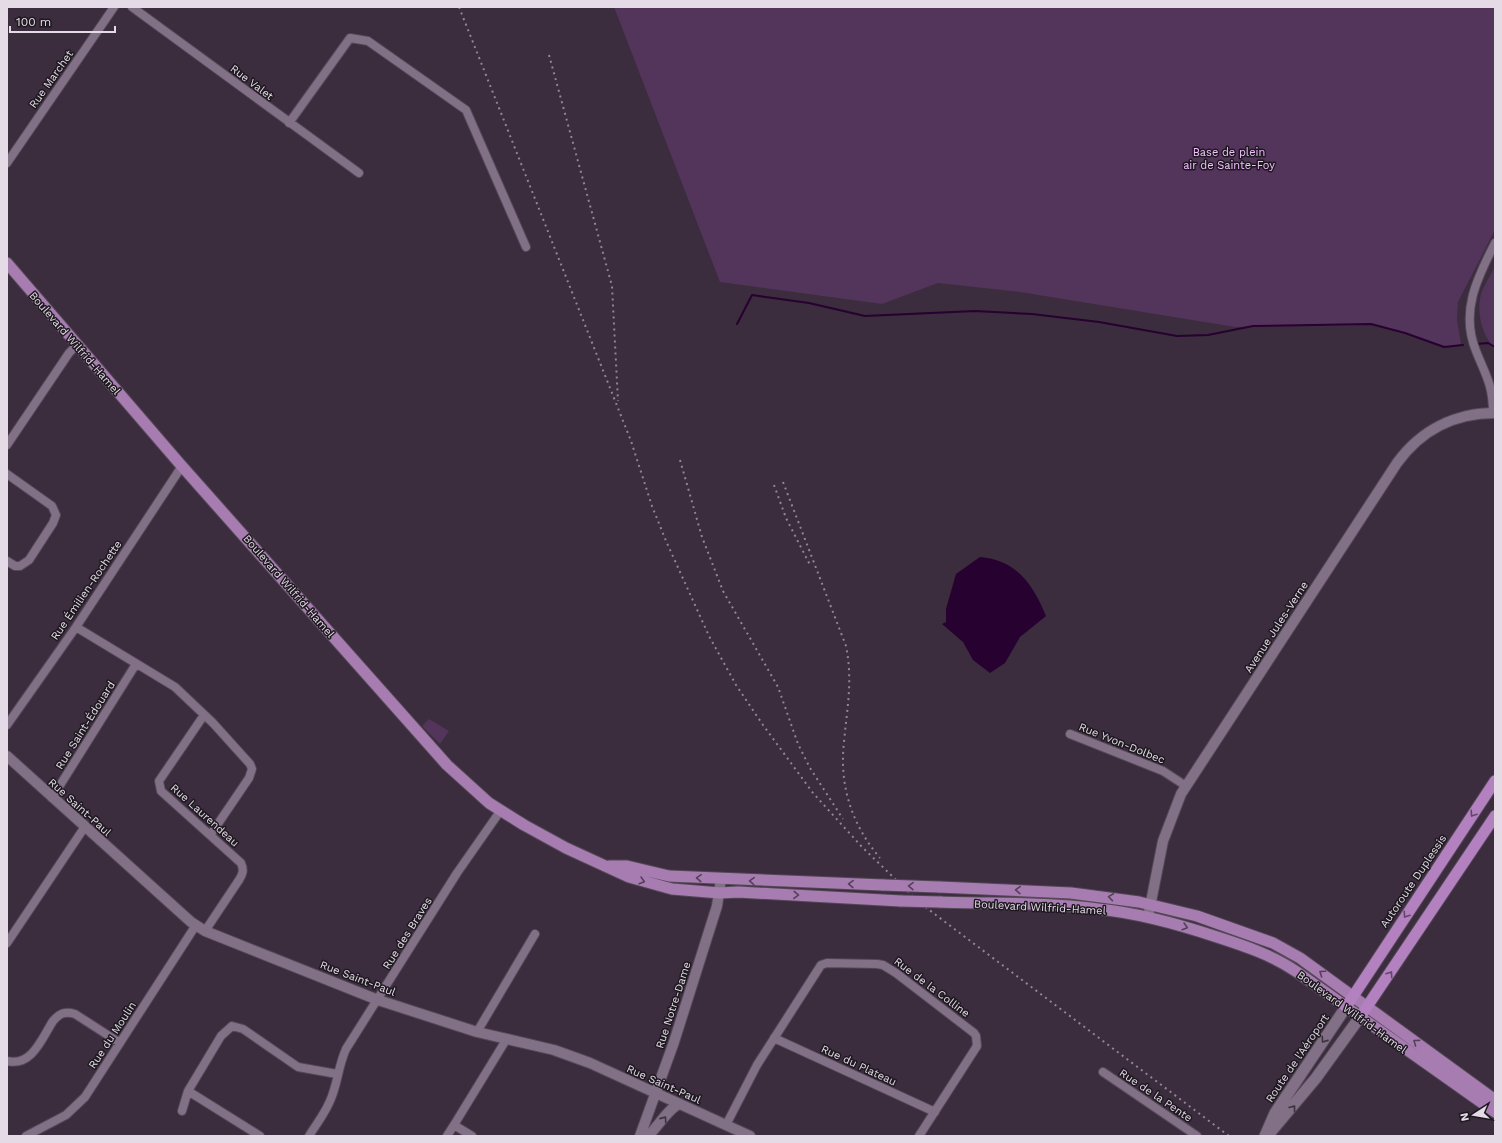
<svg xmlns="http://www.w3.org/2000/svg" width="1502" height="1143" font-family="'Work Sans',sans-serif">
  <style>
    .green { fill: #53345a }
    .water { fill: #27012f }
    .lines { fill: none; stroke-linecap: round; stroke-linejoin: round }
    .stream { stroke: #27012f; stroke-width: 2 }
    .minor-casing { stroke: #544857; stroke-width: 10 }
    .tertiary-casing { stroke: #544857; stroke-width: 12 }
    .secondary-casing { stroke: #544857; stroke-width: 13 }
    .primary-casing { stroke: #544857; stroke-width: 13 }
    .trunk-casing { stroke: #544857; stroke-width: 13 }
    .minor { stroke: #827186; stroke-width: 8 }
    .tertiary { stroke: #827186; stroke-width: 10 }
    .secondary { stroke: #827186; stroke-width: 11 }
    .primary { stroke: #a77db1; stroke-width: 11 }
    .trunk { stroke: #b481c0; stroke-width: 11 }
    .rail { stroke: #928694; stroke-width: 2; stroke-dasharray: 2 4; stroke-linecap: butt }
    .primary-bridge-casing { stroke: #544857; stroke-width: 13; stroke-linecap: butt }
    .primary-bridge { stroke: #a77db1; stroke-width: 11 }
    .oneway { stroke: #624768 }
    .oneway2 { stroke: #55405a }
    .oneway3 { stroke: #3c333f }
    .labels { text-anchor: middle; stroke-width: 3; stroke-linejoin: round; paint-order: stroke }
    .street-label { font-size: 11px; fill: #e4dbe6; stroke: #1e1820 }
    .park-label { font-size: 11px; fill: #f3c1ff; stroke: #1e1820 }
  </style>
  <rect width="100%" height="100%" fill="#3b2c3e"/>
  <path class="green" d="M614,7H1495V230L1458,302L1457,320L1461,344L1449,347L1373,325L1235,327L1020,292L938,283L882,304L720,282Z
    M1495,266V349C1482,335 1476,313 1481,294C1484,285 1491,275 1495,266Z
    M429,719L449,731L440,744L423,727V725Z"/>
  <path class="water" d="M980,557C1017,560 1033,585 1046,616L1020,637L1005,663L990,673L973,660L963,642L942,624L946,622V609L956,574Z"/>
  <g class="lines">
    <path class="stream" d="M737,324L752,295L809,303L865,316L975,311L1032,314L1099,322L1177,336L1208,335L1253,326L1371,324L1405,333L1444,347L1463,345
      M1477,344L1488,343L1495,347"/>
    <defs>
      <path id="minor" d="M132,7L359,173
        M289,123L350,38L368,41L466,110L526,247
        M7,163L114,7
        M1493,413C1493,385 1486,376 1476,351C1460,312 1477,278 1495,243
        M7,445L69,353L77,345
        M7,474L52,506L56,515L53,523L29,560L20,566H15L7,561
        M76,627L175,687L213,723L250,764L252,769L249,778L211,834
        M204,715L159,781L161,791L241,863C244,870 243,874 239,880L205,931
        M7,725L76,627L182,466
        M1070,734L1163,771L1186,786
        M52,798L136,664
        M7,943L84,828
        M477,1032L535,934
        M774,1038L935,1112
        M7,1061C32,1067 42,1038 53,1021C60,1013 65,1011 75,1014L120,1043
        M1103,1072L1197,1136
        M188,1091L260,1136
        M182,1111L188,1091L221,1036L232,1026L243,1029L298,1067L337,1074
        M726,1125L757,1065L821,965L827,963L877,964L883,965L896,973L974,1033L976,1036L977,1046L919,1136
        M26,1136L66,1115L85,1097L196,925
        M309,1136C317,1123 327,1111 332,1096C338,1080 339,1064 346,1049L457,873L501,810
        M447,1136L454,1125
        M472,1136L454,1125L506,1040"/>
      <path id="tertiary" d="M7,756L191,922L205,931L378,1000L477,1032L554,1050L590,1063L750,1136
        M1148,917L1163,841L1181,794L1397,463C1421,430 1455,413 1495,413
        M640,1136L674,1042L717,906L721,879
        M648,1136C657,1128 670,1106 680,1104"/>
      <path id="secondary" d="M1269,1134L1316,1078L1360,1017
        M1265,1136L1275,1113L1346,1007"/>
      <path id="primary" d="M7,263L180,464L447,765L489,803L524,825L566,848L629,877L672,889L720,893L738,892L901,901
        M609,866H627L669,876L883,885
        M939,887L1071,893L1139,902L1197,916L1273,943L1300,958L1495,1100
        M940,902C993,904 1046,902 1098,909C1139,913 1178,924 1217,937C1245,946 1272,955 1297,972L1495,1112"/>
      <path id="trunk" d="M1346,1007L1495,781
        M1360,1017L1495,816"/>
    </defs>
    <use href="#minor" class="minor-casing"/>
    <use href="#tertiary" class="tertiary-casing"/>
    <use href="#secondary" class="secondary-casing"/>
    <use href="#primary" class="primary-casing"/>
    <use href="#trunk" class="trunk-casing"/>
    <use href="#minor" class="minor"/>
    <use href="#tertiary" class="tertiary"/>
    <use href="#secondary" class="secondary"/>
    <use href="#primary" class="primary"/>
    <use href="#trunk" class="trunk"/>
    <path class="rail" d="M459,7L631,441L652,506L666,541L709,636L736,685L763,725L813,793L862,847L920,903L1229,1136
      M549,55L612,286L618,401
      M680,460L702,537L723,591L778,687L798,744L810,768L843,819
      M783,482L846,646C853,681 847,708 844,742C839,786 852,825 880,858
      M774,485L786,518L810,565"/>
    <defs>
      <path id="primary-bridge" d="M883,885L939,887
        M901,901L940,902"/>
    </defs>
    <use href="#primary-bridge" class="primary-bridge-casing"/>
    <use href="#primary-bridge" class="primary-bridge"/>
  </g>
  <defs><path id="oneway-chevron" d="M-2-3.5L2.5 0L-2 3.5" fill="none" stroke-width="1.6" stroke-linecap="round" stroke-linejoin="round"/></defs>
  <g class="oneway">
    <use href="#oneway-chevron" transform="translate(1473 814) rotate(124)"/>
    <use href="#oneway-chevron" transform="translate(1406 915) rotate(124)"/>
    <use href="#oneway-chevron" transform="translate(1390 974) rotate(-56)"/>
  </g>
  <g class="oneway2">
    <use href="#oneway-chevron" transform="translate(699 878) rotate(-177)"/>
    <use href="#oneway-chevron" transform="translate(642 881) rotate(16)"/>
    <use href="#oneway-chevron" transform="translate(752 881) rotate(-177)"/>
    <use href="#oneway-chevron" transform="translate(851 884) rotate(-178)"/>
    <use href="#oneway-chevron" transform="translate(911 886) rotate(-178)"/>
    <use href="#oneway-chevron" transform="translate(1018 890) rotate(-178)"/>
    <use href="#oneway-chevron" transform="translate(796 895) rotate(3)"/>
    <use href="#oneway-chevron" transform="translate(1111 897) rotate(-172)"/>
    <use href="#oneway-chevron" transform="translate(1185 927) rotate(16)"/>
    <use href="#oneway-chevron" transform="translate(1322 973) rotate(-145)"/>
    <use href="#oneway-chevron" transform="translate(1416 1042) rotate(-144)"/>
  </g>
  <g class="oneway3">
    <use href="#oneway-chevron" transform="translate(1324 1040) rotate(125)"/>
    <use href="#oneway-chevron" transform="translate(1293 1108) rotate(-52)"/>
    <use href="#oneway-chevron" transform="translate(664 1119) rotate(-55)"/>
  </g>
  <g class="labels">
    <g class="street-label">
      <text transform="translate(51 79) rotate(-55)" y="4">Rue Marchet</text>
      <text transform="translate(252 82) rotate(37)" y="4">Rue Valet</text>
      <text transform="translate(75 343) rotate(49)" y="4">Boulevard Wilfrid-Hamel</text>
      <text transform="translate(289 586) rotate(49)" y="4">Boulevard Wilfrid-Hamel</text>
      <text transform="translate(86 590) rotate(-56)" y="4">Rue Émilien-Rochette</text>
      <text transform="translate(1276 627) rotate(-57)" y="4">Avenue Jules-Verne</text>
      <text transform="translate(85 725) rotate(-58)" y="4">Rue Saint-Édouard</text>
      <text transform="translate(1122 743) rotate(22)" y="4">Rue Yvon-Dolbec</text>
      <text transform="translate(80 807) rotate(42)" y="4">Rue Saint-Paul</text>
      <text transform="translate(205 815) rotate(42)" y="4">Rue Laurendeau</text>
      <text transform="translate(1413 881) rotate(-56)" y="4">Autoroute Duplessis</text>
      <text transform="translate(1040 907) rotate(3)" y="4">Boulevard Wilfrid-Hamel</text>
      <text transform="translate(407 933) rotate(-58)" y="4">Rue des Braves</text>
      <text transform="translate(358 978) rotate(21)" y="4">Rue Saint-Paul</text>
      <text transform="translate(932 987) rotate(37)" y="4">Rue de la Colline</text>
      <text transform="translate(673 1005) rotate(-72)" y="4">Rue Notre-Dame</text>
      <text transform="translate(1352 1012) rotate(36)" y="4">Boulevard Wilfrid-Hamel</text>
      <text transform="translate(112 1035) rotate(-57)" y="4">Rue du Moulin</text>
      <text transform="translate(1297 1058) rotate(-56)" y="4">Route de l'Aéroport</text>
      <text transform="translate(859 1065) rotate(25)" y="4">Rue du Plateau</text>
      <text transform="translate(664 1084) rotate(24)" y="4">Rue Saint-Paul</text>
      <text transform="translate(1156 1095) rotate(34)" y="4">Rue de la Pente</text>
    </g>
    <g class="park-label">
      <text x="1229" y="156">Base de plein<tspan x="1229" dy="13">air de Sainte-Foy</tspan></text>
    </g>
  </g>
  <rect width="1502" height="1143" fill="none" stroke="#e4dbe6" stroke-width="16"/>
  <g transform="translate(1474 1115) rotate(258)" stroke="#1e1820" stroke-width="3" paint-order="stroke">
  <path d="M0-3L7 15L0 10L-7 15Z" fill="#e4dbe6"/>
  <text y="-6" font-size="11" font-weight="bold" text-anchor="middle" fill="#e4dbe6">N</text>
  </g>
  <path d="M10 26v6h105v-6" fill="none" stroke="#e4dbe6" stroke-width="2"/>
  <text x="16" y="26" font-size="12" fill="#e4dbe6" stroke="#1e1820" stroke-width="3" paint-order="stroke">100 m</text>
</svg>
